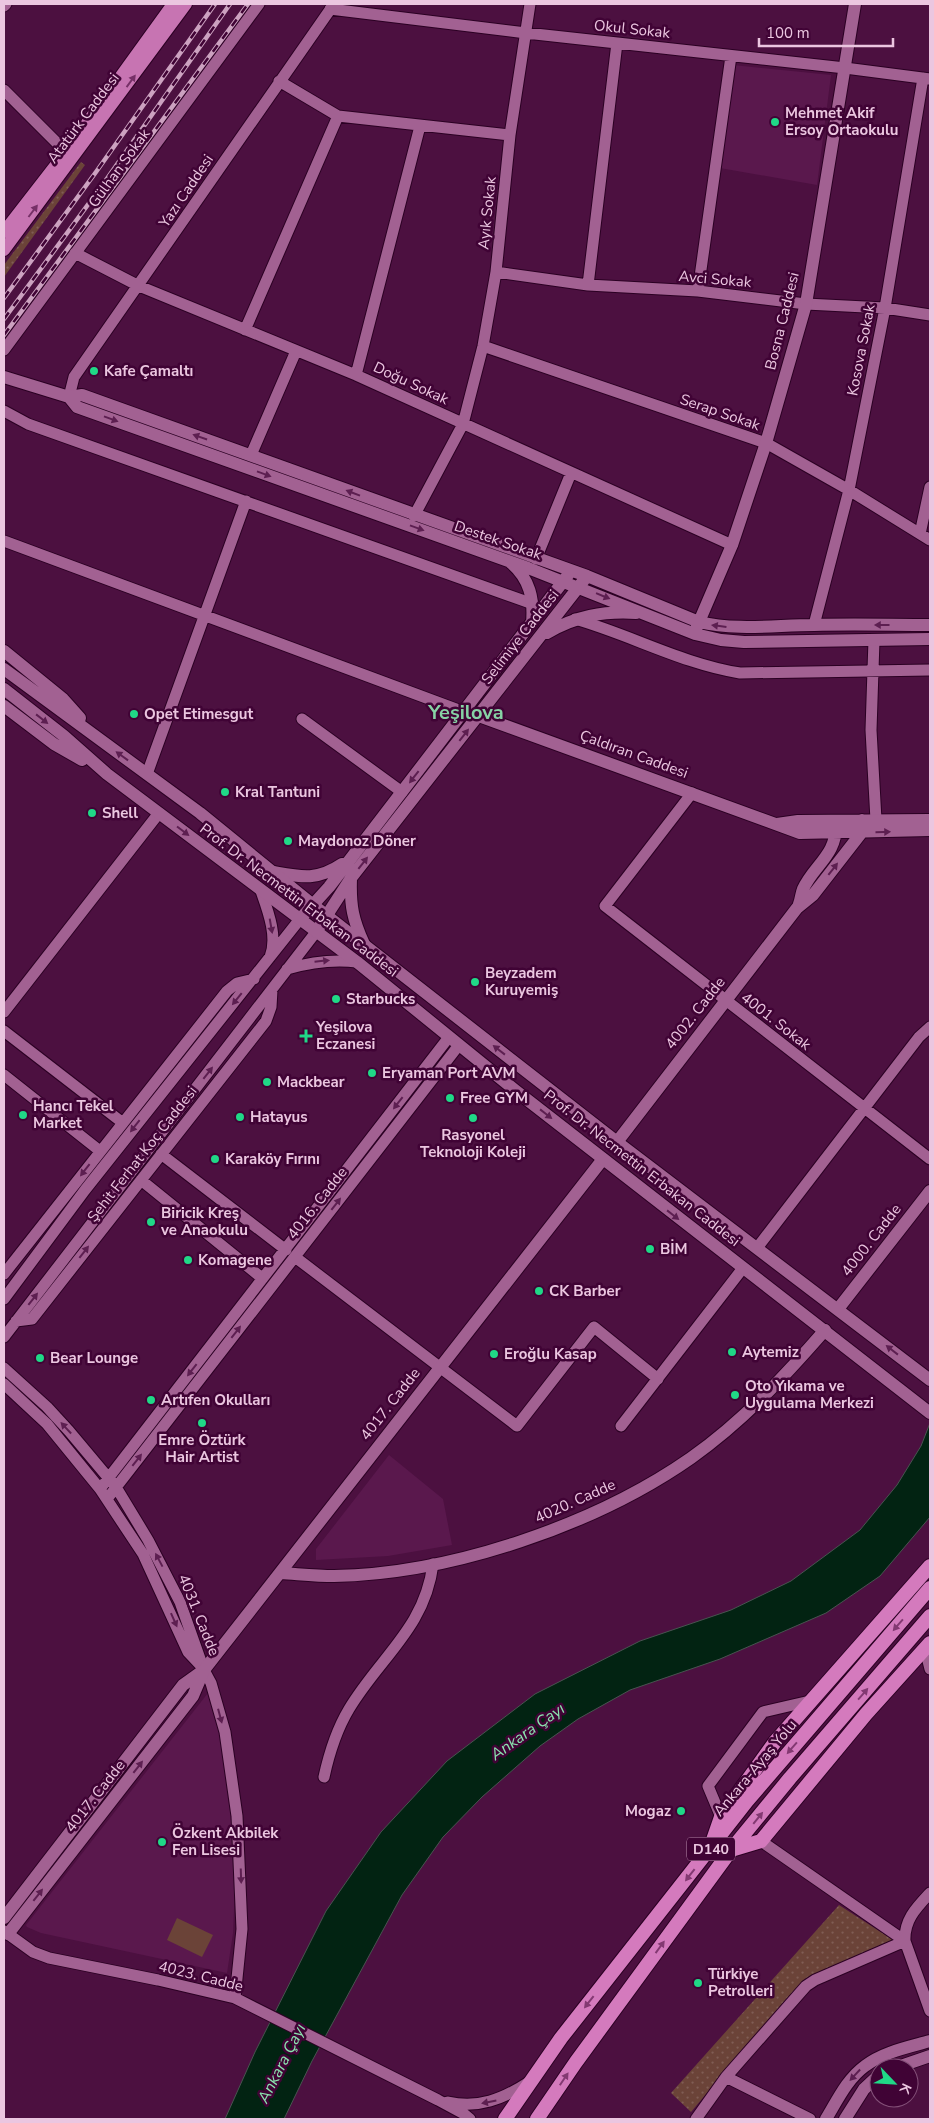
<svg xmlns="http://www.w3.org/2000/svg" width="934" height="2123" font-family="'Nunito Sans',sans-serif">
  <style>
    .built { fill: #5a184d }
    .grass { fill: #6b4338 }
    .park { fill: url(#park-dots) }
    .water { fill: #022312; stroke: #485450 }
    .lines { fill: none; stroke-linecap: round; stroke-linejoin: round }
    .minor-casing { stroke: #2b0023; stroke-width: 13 }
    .tertiary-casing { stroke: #2b0023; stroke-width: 14 }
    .secondary-casing { stroke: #2b0023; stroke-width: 14 }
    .primary-casing { stroke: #2b0023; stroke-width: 14 }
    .trunk-casing { stroke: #2b0023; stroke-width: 16 }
    .minor { stroke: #a26192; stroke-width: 11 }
    .tertiary { stroke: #a26192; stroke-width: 12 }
    .secondary { stroke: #a26192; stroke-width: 12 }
    .primary { stroke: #c774b2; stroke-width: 12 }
    .trunk { stroke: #d47abd; stroke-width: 14 }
    .rail-casing { stroke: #cca2c0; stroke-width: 4.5 }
    .rail { stroke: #400335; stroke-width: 2.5; stroke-dasharray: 8; stroke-linecap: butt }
    .oneway { fill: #763067 }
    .oneway2 { fill: #5d1f51 }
    .oneway3 { fill: #833972 }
    .poi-dot { fill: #20d887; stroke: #400335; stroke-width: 2 }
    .labels { text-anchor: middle; stroke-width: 5; stroke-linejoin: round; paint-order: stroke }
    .shield { fill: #400335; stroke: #b88cad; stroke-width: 1 }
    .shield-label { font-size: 14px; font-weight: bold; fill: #ebc6e0 }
    .street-label { font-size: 15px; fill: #ebc6e0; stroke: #400335 }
    .poi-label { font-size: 15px; font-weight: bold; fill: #ebc6e0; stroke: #400335; text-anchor: start }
    .water-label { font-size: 16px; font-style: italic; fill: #8be5b0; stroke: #400335 }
    .district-label { font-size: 20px; font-weight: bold; fill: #87d2a5; stroke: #400335 }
  </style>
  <defs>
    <pattern id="park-dots" width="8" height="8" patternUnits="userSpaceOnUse" patternTransform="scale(1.25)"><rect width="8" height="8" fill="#6b4338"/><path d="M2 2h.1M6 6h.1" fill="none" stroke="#805d54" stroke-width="1.8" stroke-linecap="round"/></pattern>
  </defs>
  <rect width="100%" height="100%" fill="#4c1040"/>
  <path class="built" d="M733,65L831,75L817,185L720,168Z
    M389,1455L443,1499L452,1545L388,1556L316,1560V1549Z
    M208,1693H209L222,1733L231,1801L235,1884L233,1933L227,1973L41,1933L27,1927L26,1925Z"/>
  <path class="grass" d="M177,1918L213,1935L202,1957L167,1940Z"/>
  <path class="park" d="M81,162L85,165L4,277V265Z
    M839,1905L893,1940L874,1951L814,1974L786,1999L691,2112L671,2093Z"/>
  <path class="water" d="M930,1423V1517L880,1576L826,1613L720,1659L630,1690L578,1719L540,1746L482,1797L443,1837L402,1895L312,2061L284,2119H225L255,2052L326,1911L381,1832L447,1761L535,1694L640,1641L731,1610L791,1581L860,1530L897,1485L921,1446Z"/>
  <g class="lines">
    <defs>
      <path id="minor" d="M4,6L6,4
        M330,9L526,33L845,68L930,79
        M279,81L338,116L510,135
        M4,90L66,152
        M75,253L139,286L356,375L732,545
        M496,272L588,285L698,291L806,304L885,308L930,315
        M588,285L617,43
        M698,291L731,56
        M245,330L338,116
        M483,346L766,443L849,490L930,540
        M4,350L259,4
        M356,375L420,126
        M69,397L74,377L334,4
        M4,411L28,424L533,604
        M251,455L296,351
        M414,516L463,424L483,346L496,272L510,135L530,4
        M920,534L930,487
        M4,541L464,712
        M536,559L571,473
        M575,619C631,635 683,664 740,673L930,670
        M814,625L849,490L885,308L923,78
        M874,640L871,730L876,820
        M302,719L402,792
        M147,774L246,501
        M692,793L605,906L930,1159
        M261,891C268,911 278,937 270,957
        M287,969C311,962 332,959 357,962
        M4,1012L159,813
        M4,1031L123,1123
        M4,1075L100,1151
        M161,1154L286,1250
        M141,1180L262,1278
        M757,1248L919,1037L930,1027
        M295,1257L517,1426L594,1327L658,1379
        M4,1274L227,991L237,983L254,979
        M4,1299L85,1190L300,919
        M16,1321L32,1319L266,1021L271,1007L272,990
        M4,1337L316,932
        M4,1368L47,1407L69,1431L116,1487L148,1540L180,1602L204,1670L211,1683L225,1732L237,1816L242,1929L235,1998
        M4,1384L47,1424L100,1489L143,1554L188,1652L203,1668
        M621,1426L743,1268
        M100,1489L449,1037
        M107,1499L459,1045
        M925,1649L930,1669
        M324,1777C329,1754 337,1729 349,1709C380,1657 425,1628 433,1564
        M721,1817L708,1786L763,1712L810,1701
        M761,1841L905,1941
        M930,1893C916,1908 904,1920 905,1941L930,2011
        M4,1931L33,1952L49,1958L158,1980L235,1998L438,2100L464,2114L470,2119
        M726,2077L810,2119
        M448,2102C478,2109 503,2099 529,2082
        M696,2119L726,2077L806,1986L815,1980L905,1941"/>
      <path id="tertiary" d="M4,377L69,397L82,395L587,576L699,622C737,631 776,625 814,625C853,624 892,625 930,625
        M69,397L77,407L528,568L695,634L721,640L744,642L930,639
        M511,563C530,579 534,599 532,623
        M696,629L732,545L766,443L806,304L855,4
        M547,633C576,616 603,611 636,613
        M479,716L800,833L930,830
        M777,824L798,821L930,820
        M273,872C301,877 317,881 342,864
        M351,879C350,906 353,920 364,944
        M799,904C801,899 801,894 803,889C814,865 837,855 836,824
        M300,919L329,887L568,575
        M316,932L351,878L584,580
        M617,1142L797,908L813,895L862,832V820
        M838,1309L930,1191
        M281,1573C298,1574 316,1576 334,1576C451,1574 595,1525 691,1458C742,1422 785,1376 825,1330
        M4,1918L183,1685L204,1670
        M8,1934L193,1696L204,1670L603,1159
        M895,2068L930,2056
        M826,2119C837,2101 847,2079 865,2066C883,2052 909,2047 930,2041
        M845,2119L864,2089L879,2075"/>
      <path id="secondary" d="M4,651L63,699L80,718
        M4,669L200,813L313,905L617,1142L930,1380
        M4,689L64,736L107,774L357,962L516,1091L930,1413
        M4,706L54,744L82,760"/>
      <path id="primary" d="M4,232L66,152L173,4
        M4,250L186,4"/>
      <path id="trunk" d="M713,1840L721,1817L775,1742L930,1566
        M731,1850L761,1841L866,1714L930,1643
        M505,2119L561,2038L747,1801L930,1588
        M537,2119L576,2062L731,1850L790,1778L930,1616"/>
    </defs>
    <use href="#minor" class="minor-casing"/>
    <use href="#tertiary" class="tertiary-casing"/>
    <use href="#secondary" class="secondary-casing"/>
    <use href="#primary" class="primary-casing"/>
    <use href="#trunk" class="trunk-casing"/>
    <use href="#minor" class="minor"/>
    <use href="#tertiary" class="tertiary"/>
    <use href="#secondary" class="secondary"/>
    <use href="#primary" class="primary"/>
    <use href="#trunk" class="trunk"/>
    <defs>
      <path id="rail" d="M4,298L96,172L215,4
        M4,319L106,180L230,4
        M4,335L248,4"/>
    </defs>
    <use href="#rail" class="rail-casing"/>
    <use href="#rail" class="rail"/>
  </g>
  <defs><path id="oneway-solid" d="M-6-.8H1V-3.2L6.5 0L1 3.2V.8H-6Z" transform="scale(1.25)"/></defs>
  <g class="oneway">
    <use href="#oneway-solid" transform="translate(131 81) rotate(-54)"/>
    <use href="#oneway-solid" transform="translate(33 211) rotate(-53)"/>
  </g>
  <g class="oneway2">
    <use href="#oneway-solid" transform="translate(111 419) rotate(20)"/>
    <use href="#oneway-solid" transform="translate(200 437) rotate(-161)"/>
    <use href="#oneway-solid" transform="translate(264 474) rotate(20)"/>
    <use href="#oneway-solid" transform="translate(353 493) rotate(-159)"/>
    <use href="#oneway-solid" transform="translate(417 528) rotate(20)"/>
    <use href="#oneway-solid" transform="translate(603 596) rotate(22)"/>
    <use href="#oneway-solid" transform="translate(882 625) rotate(180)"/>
    <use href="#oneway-solid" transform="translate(719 626) rotate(-173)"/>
    <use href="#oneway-solid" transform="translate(42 719) rotate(38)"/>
    <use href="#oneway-solid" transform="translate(464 735) rotate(-52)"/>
    <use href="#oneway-solid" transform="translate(122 756) rotate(-144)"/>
    <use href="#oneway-solid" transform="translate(414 777) rotate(128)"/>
    <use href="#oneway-solid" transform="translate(183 831) rotate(37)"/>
    <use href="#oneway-solid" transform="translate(883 832) rotate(-1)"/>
    <use href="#oneway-solid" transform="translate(363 863) rotate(-52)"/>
    <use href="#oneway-solid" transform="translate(833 869) rotate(-52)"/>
    <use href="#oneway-solid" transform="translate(271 926) rotate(80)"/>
    <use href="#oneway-solid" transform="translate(322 961) rotate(-6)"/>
    <use href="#oneway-solid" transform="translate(237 999) rotate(129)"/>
    <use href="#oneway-solid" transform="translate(499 1050) rotate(-142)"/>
    <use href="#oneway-solid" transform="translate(208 1073) rotate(-52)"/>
    <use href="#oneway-solid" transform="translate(398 1103) rotate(128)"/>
    <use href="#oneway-solid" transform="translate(546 1114) rotate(38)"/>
    <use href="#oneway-solid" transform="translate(135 1126) rotate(128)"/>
    <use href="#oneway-solid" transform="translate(85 1170) rotate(128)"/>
    <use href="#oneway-solid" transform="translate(336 1204) rotate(-52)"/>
    <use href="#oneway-solid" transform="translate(673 1215) rotate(38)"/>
    <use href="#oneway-solid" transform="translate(84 1252) rotate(-52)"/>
    <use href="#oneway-solid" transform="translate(33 1299) rotate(-52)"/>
    <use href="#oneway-solid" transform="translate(236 1332) rotate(-52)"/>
    <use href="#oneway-solid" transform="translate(892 1350) rotate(-142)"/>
    <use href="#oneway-solid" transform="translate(192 1370) rotate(128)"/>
    <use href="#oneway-solid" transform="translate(66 1428) rotate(-133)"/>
    <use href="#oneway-solid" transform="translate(137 1460) rotate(-52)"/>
    <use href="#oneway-solid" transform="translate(159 1560) rotate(-118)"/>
    <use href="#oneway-solid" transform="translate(174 1620) rotate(66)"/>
    <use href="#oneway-solid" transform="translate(220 1716) rotate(75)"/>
    <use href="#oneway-solid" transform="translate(138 1767) rotate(-52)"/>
    <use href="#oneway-solid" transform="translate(241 1876) rotate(88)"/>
    <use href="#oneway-solid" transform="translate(38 1895) rotate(-52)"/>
    <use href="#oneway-solid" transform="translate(855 2075) rotate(133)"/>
    <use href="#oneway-solid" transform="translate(489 2102) rotate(169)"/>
  </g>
  <g class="oneway3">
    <use href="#oneway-solid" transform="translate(898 1625) rotate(131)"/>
    <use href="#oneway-solid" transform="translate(863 1694) rotate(-49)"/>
    <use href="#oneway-solid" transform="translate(792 1748) rotate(131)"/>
    <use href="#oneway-solid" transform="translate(758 1818) rotate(-51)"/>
    <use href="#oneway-solid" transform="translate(690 1875) rotate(128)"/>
    <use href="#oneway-solid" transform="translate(660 1947) rotate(-54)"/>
    <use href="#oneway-solid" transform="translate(589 2002) rotate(128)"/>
    <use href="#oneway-solid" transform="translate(564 2079) rotate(-56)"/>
  </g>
  <g class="poi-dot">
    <circle cx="775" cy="122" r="5"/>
    <circle cx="94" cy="371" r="5"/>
    <circle cx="134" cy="714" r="5"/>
    <circle cx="225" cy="792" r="5"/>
    <circle cx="92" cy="813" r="5"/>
    <circle cx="288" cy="841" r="5"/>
    <circle cx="475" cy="982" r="5"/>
    <circle cx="336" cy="999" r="5"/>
    <path d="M303.5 1028.5h5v5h5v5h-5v5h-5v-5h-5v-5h5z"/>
    <circle cx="372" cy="1073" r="5"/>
    <circle cx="267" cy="1082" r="5"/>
    <circle cx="450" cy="1098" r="5"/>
    <circle cx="23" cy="1115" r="5"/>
    <circle cx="240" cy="1117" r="5"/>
    <circle cx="473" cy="1118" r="5"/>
    <circle cx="215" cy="1159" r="5"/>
    <circle cx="151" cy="1222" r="5"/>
    <circle cx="650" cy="1249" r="5"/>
    <circle cx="188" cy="1260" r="5"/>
    <circle cx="539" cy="1291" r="5"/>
    <circle cx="732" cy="1352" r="5"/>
    <circle cx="494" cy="1354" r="5"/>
    <circle cx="40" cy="1358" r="5"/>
    <circle cx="735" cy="1395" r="5"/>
    <circle cx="151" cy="1400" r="5"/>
    <circle cx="202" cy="1423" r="5"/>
    <circle cx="681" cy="1811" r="5"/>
    <circle cx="162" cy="1842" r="5"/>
    <circle cx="698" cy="1983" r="5"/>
  </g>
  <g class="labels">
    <rect class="shield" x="687" y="1837.5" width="48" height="23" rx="4"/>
    <g class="shield-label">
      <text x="711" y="1854">D140</text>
    </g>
    <g class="street-label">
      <text transform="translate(632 29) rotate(6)" y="5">Okul Sokak</text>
      <text transform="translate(83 118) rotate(-53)" y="5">Atatürk Caddesi</text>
      <text transform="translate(119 168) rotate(-54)" y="5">Gülhan Sokak</text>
      <text transform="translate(186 191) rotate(-56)" y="5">Yazı Caddesi</text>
      <text transform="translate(487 213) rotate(-84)" y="5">Ayık Sokak</text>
      <text transform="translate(715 279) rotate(5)" y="5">Avci Sokak</text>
      <text transform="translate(782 321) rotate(-76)" y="5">Bosna Caddesi</text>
      <text transform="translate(861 350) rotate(-79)" y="5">Kosova Sokak</text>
      <text transform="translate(411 383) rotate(25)" y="5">Doğu Sokak</text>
      <text transform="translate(720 412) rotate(19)" y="5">Serap Sokak</text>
      <text transform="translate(498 540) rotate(19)" y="5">Destek Sokak</text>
      <text transform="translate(520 637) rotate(-52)" y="5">Selimiye Caddesi</text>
      <text transform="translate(634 754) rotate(20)" y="5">Çaldıran Caddesi</text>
      <text transform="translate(299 900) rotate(37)" y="5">Prof. Dr. Necmettin Erbakan Caddesi</text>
      <text transform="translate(695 1013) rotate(-52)" y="5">4002. Cadde</text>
      <text transform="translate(776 1021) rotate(38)" y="5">4001. Sokak</text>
      <text transform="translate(142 1154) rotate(-52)" y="5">Şehit Ferhat Koç Caddesi</text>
      <text transform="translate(642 1168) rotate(38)" y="5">Prof. Dr. Necmettin Erbakan Caddesi</text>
      <text transform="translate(317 1203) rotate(-52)" y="5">4016. Cadde</text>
      <text transform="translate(871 1240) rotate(-52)" y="5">4000. Cadde</text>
      <text transform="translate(390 1404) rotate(-52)" y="5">4017. Cadde</text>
      <text transform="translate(575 1501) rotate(-24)" y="5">4020. Cadde</text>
      <text transform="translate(199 1615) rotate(68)" y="5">4031. Cadde</text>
      <text transform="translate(755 1768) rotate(-50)" y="5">Ankara-Ayaş Yolu</text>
      <text transform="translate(95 1796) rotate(-52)" y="5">4017. Cadde</text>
      <text transform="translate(201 1976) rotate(14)" y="5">4023. Cadde</text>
    </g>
    <g class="poi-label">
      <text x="785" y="118">Mehmet Akif<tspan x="785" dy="17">Ersoy Ortaokulu</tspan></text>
      <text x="104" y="376">Kafe Çamaltı</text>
      <text x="144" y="719">Opet Etimesgut</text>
      <text x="235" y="797">Kral Tantuni</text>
      <text x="102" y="818">Shell</text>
      <text x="298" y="846">Maydonoz Döner</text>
      <text x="485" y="978">Beyzadem<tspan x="485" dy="17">Kuruyemiş</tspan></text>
      <text x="346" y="1004">Starbucks</text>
      <text x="316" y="1032">Yeşilova<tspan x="316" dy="17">Eczanesi</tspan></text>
      <text x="382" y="1078">Eryaman Port AVM</text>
      <text x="277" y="1087">Mackbear</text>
      <text x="460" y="1103">Free GYM</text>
      <text x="33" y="1111">Hancı Tekel<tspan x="33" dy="17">Market</tspan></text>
      <text x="250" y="1122">Hatayus</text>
      <text x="473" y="1140" text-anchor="middle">Rasyonel<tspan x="473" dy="17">Teknoloji Koleji</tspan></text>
      <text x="225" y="1164">Karaköy Fırını</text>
      <text x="161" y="1218">Biricik Kreş<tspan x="161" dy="17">ve Anaokulu</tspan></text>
      <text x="660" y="1254">BİM</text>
      <text x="198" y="1265">Komagene</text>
      <text x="549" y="1296">CK Barber</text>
      <text x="742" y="1357">Aytemiz</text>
      <text x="504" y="1359">Eroğlu Kasap</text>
      <text x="50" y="1363">Bear Lounge</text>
      <text x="745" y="1391">Oto Yıkama ve<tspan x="745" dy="17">Uygulama Merkezi</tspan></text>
      <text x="161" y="1405">Artıfen Okulları</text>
      <text x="202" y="1445" text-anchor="middle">Emre Öztürk<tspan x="202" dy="17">Hair Artist</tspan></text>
      <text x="671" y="1816" text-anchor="end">Mogaz</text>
      <text x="172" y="1838">Özkent Akbilek<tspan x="172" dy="17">Fen Lisesi</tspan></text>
      <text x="708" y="1979">Türkiye<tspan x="708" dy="17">Petrolleri</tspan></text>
    </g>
    <g class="water-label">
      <text transform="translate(527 1731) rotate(-35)" y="6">Ankara Çayı</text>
      <text transform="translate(281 2063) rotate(-63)" y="6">Ankara Çayı</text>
    </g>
    <g class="district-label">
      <text x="466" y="719">Yeşilova</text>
    </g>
  </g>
  <rect width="934" height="2123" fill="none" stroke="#ebc6e0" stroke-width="10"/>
  <g transform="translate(894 2083) rotate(115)"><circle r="24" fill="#400335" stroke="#845179"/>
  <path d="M0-4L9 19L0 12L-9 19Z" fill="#20d887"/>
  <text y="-8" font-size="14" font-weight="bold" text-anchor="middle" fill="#ebc6e0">K</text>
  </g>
  <path d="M759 38v8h134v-8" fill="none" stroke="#ebc6e0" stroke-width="2.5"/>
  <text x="766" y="38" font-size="15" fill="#ebc6e0" stroke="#400335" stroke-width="4" paint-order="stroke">100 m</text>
</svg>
